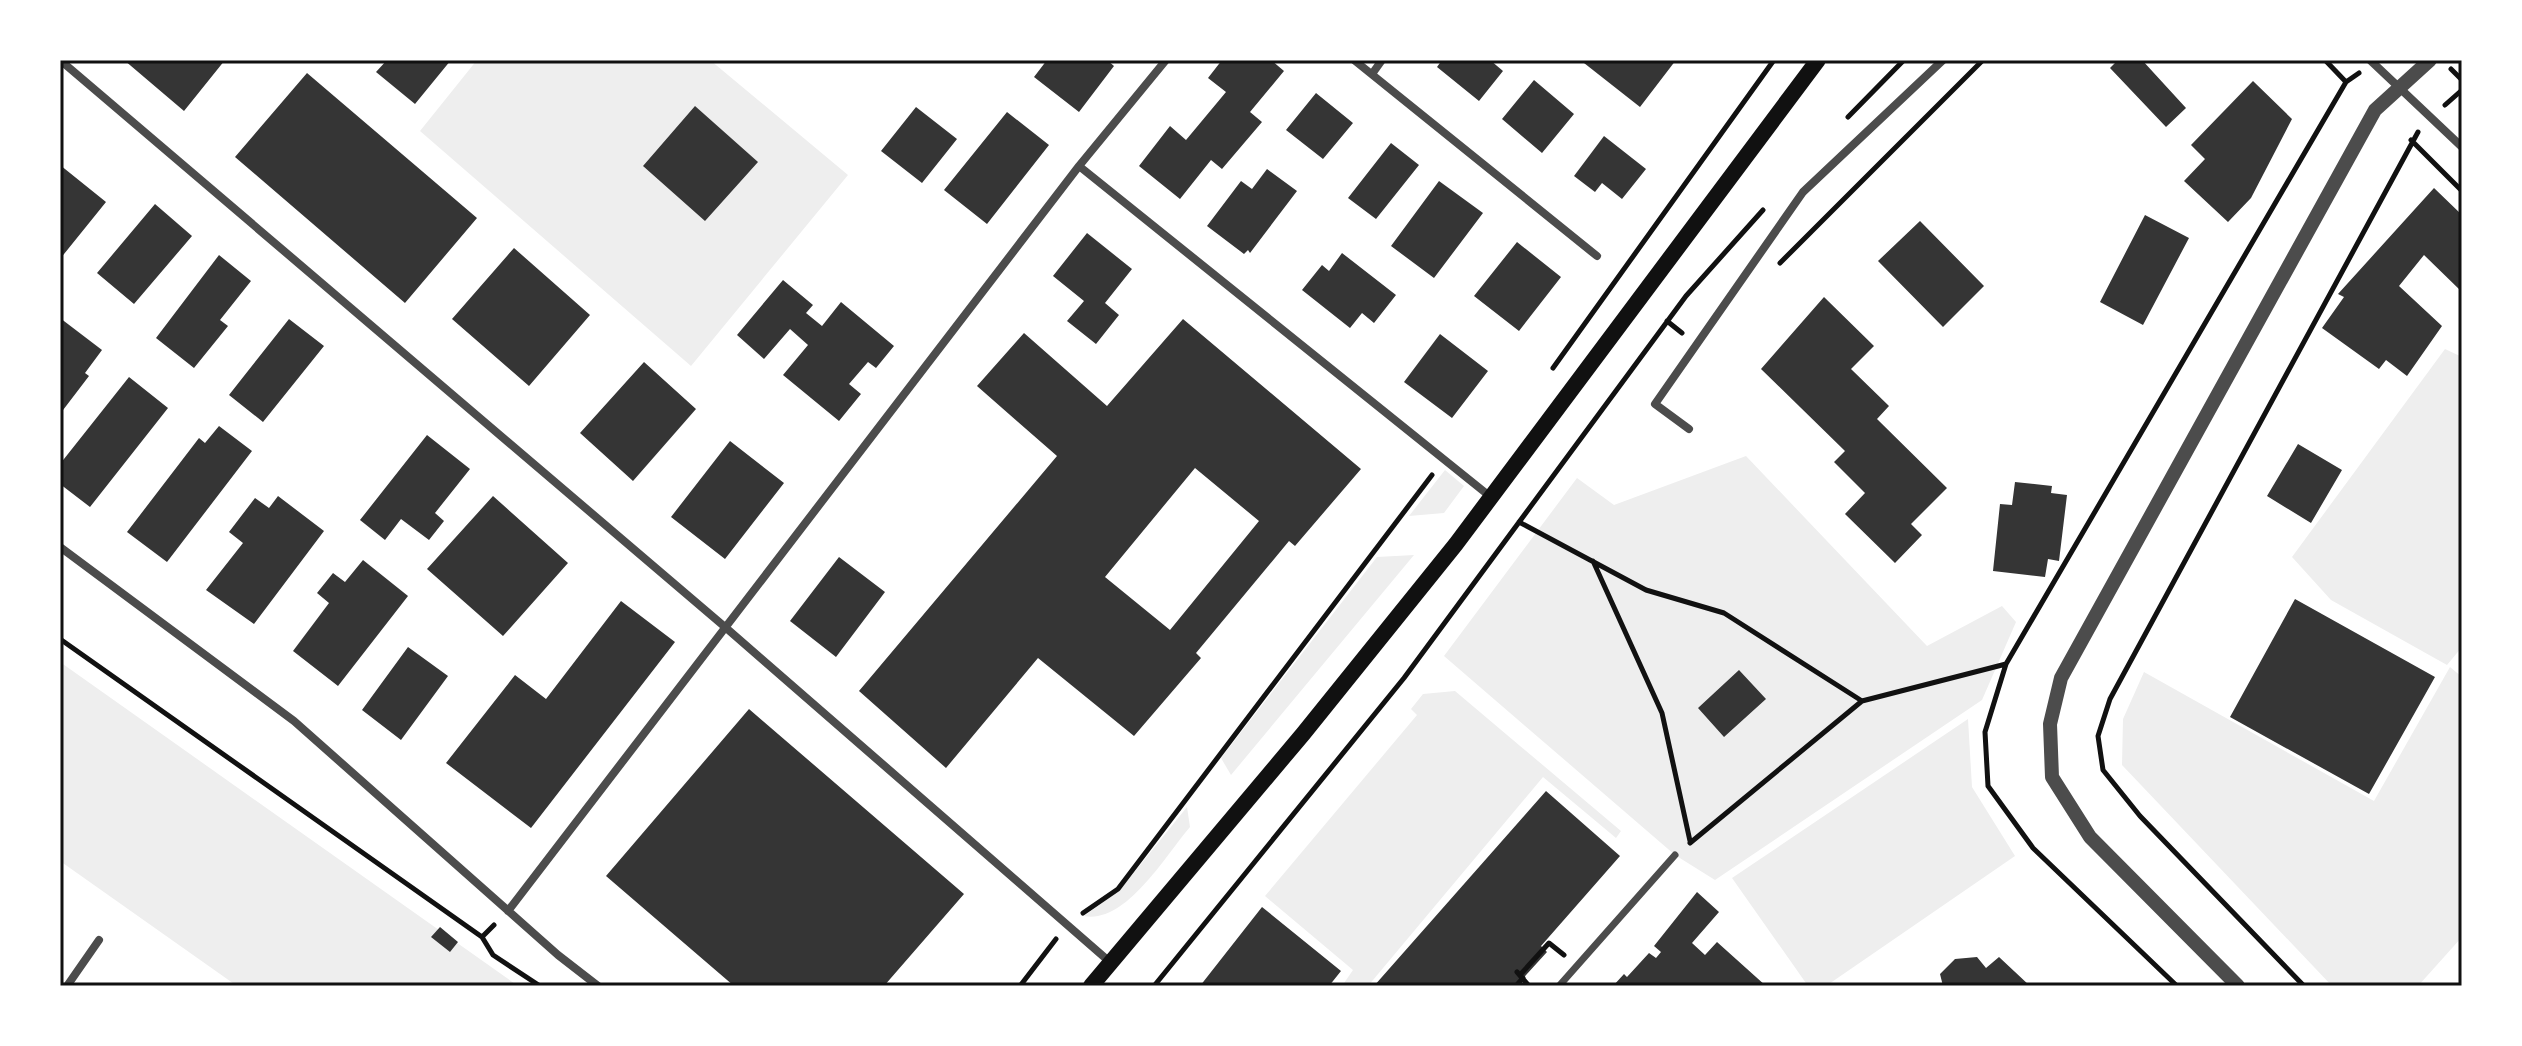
<svg xmlns="http://www.w3.org/2000/svg" width="2522" height="1046" font-family="Bitter,serif">
  <style>
    .green { fill: #eee }
    .building { fill: #353535; fill-rule: evenodd }
    .lines { fill: none; stroke-linecap: round; stroke-linejoin: round }
    .path { stroke: #111; stroke-width: 5 }
    .pedestrian { stroke: #4c4c4c; stroke-width: 7 }
    .minor { stroke: #4c4c4c; stroke-width: 8 }
    .tertiary { stroke: #4c4c4c; stroke-width: 14 }
    .secondary { stroke: #111; stroke-width: 16 }
    .neatline { fill: none; stroke: #111; stroke-width: 3 }
  </style>
  <rect width="100%" height="100%" fill="#fff"/>
  <path class="green" d="M477,60H710L848,175L691,366L420,131Z
    M2445,349L2462,357V647L2447,665L2331,600L2292,557Z
    M1746,456L1927,646L2002,606L2016,622L1982,700L1715,880L1675,855L1444,656L1577,478L1614,505Z
    M1445,470L1464,486L1444,513L1409,516Z
    M1414,555L1231,775L1221,758L1377,557Z
    M60,662L518,986H237L60,861Z
    M2450,667L2462,677V937L2418,986H2332L2122,765L2123,719L2144,672L2374,801Z
    M1455,691L1621,831L1616,838L1543,777L1368,986H1342L1353,970L1265,896L1417,715L1411,709L1423,694Z
    M1968,719L1972,787L2015,856L1826,986H1808L1732,878Z
    M1187,807L1190,827C1165,856 1126,924 1084,916L1120,890Z"/>
  <path class="building" d="M124,60H225L184,111Z
    M387,60H451L415,104L376,72Z
    M1047,60H1107L1114,66L1079,112L1034,77Z
    M1222,60H1271L1284,71L1250,112L1262,122L1222,169L1211,160L1180,199L1139,166L1170,126L1186,140L1226,92L1208,78Z
    M1442,60H1490L1503,71L1479,101L1437,67Z
    M1587,60H1676L1640,107L1584,63Z
    M2118,60H2142L2186,108L2166,127L2110,68Z
    M307,73L477,218L405,303L235,157Z
    M1534,80L1574,114L1542,153L1502,119Z
    M2253,81L2292,119L2251,198L2228,222L2184,181L2205,159L2191,145Z
    M1316,93L1353,123L1323,159L1286,130Z
    M695,106L758,162L705,221L643,166Z
    M916,107L957,139L922,183L881,151Z
    M1007,112L1049,145L987,224L944,190Z
    M1604,136L1646,169L1622,199L1602,183L1595,192L1574,176Z
    M1391,143L1419,165L1376,219L1348,198Z
    M60,165L106,202L60,259Z
    M1267,169L1297,191L1250,253L1248,250L1244,254L1207,226L1241,181L1252,189Z
    M1439,181L1483,213L1434,278L1391,246Z
    M2434,188L2462,215V292L2424,255L2399,286L2442,326L2407,376L2386,360L2379,369L2322,328L2344,297L2338,294Z
    M155,204L192,236L134,304L97,273Z
    M2145,215L2189,238L2143,325L2100,302Z
    M1920,221L1984,286L1943,327L1878,261Z
    M1087,233L1132,269L1105,303L1119,315L1096,344L1067,321L1084,301L1053,276Z
    M1517,242L1561,277L1519,331L1474,296Z
    M514,248L590,315L529,386L452,319Z
    M1342,253L1396,295L1374,323L1362,313L1350,328L1302,290L1322,265L1329,271Z
    M219,255L251,281L220,320L228,326L194,368L156,338Z
    M783,280L813,305L806,313L822,326L841,302L894,346L876,368L868,362L849,384L861,394L839,421L783,375L808,345L790,329L764,359L737,335Z
    M1824,297L1874,346L1851,369L1889,406L1877,419L1947,488L1911,524L1922,535L1895,563L1845,514L1865,493L1834,462L1845,451L1761,369Z
    M60,318L102,350L85,373L89,376L60,414Z
    M289,319L324,346L263,422L229,395Z
    M1183,319L1361,469L1295,546L1289,541L1196,653L1201,658L1134,736L1038,658L946,768L859,691L1057,456L977,386L1024,333L1107,406ZM1195,468L1259,521L1170,630L1105,577Z
    M1440,334L1488,371L1452,418L1404,382Z
    M644,362L696,409L633,481L580,433Z
    M129,377L168,408L90,507L60,484V464Z
    M219,426L252,451L167,562L127,532L199,438L205,443Z
    M427,435L470,469L435,513L444,521L429,540L401,519L385,540L360,520Z
    M730,441L784,483L725,559L671,517Z
    M2298,444L2342,470L2311,523L2267,496Z
    M2015,482L2052,486L2051,493L2067,495L2059,561L2048,559L2045,577L1993,571L2000,504L2012,505Z
    M278,496L324,531L254,624L206,590L243,543L229,532L255,498L269,508Z
    M493,496L568,563L503,636L427,569Z
    M839,557L885,592L836,657L790,621Z
    M363,560L408,596L338,686L293,651L329,603L317,593L333,573L345,582Z
    M2295,599L2435,677L2369,794L2230,717Z
    M621,601L675,642L531,828L446,763L515,675L546,699Z
    M408,647L448,676L401,740L362,710Z
    M1739,670L1766,699L1724,737L1698,708Z
    M749,709L964,894L884,986H734L606,876Z
    M1546,791L1620,856L1541,946L1547,952L1516,986H1374Z
    M1697,892L1719,912L1692,943L1705,955L1717,942L1766,986H1613L1624,974L1627,977L1649,953L1656,958L1661,952L1654,946Z
    M1262,907L1341,971L1329,986H1200Z
    M440,927L458,942L450,952L431,937Z
    M1977,957L1986,968L1999,957L2030,986H1943L1940,974L1955,959Z"/>
  <g class="lines">
    <path class="path" d="M2325,60L2346,82
      M2451,69L2462,80
      M2445,105L2462,90
      M1848,117L1904,60
      M2411,140L2462,191
      M1780,263L1983,60
      M1667,321L1682,333
      M1553,368L1774,60
      M1519,522L1646,590L1724,613L1862,701L2006,664
      M1593,561L1662,713L1690,841
      M60,639L482,937
      M1690,843L1862,701
      M1083,913L1118,889L1432,475
      M494,925L482,937L493,955L540,986
      M1517,972L1529,986
      M1520,975L1549,943L1564,955
      M1020,986L1056,939
      M1154,986L1404,678L1686,296L1763,210
      M1516,986L1523,978
      M2177,986L2033,848L1988,786L1985,732L2006,664L2346,82L2359,73
      M2304,986L2140,816L2103,770L2098,736L2110,699L2418,132"/>
    <path class="pedestrian" d="M1559,986L1675,855"/>
    <path class="minor" d="M60,60L725,627L1111,963
      M1354,60L1597,256
      M2370,60L2462,147
      M1372,74L1382,60
      M1079,166L1492,498
      M1689,429L1655,404L1803,192L1943,60
      M60,547L294,721L558,955L598,986
      M508,911L1079,166L1166,60
      M67,986L99,940"/>
    <path class="tertiary" d="M2238,986L2090,837L2052,777L2050,724L2061,678L2375,110L2430,60"/>
    <path class="secondary" d="M1091,986L1303,734L1456,544L1818,60"/>
  </g>
  <rect width="2522" height="1046" fill="none" stroke="#ffffff" stroke-width="124"/>
  <rect x="62" y="62" width="2398" height="922" class="neatline"/>
</svg>
